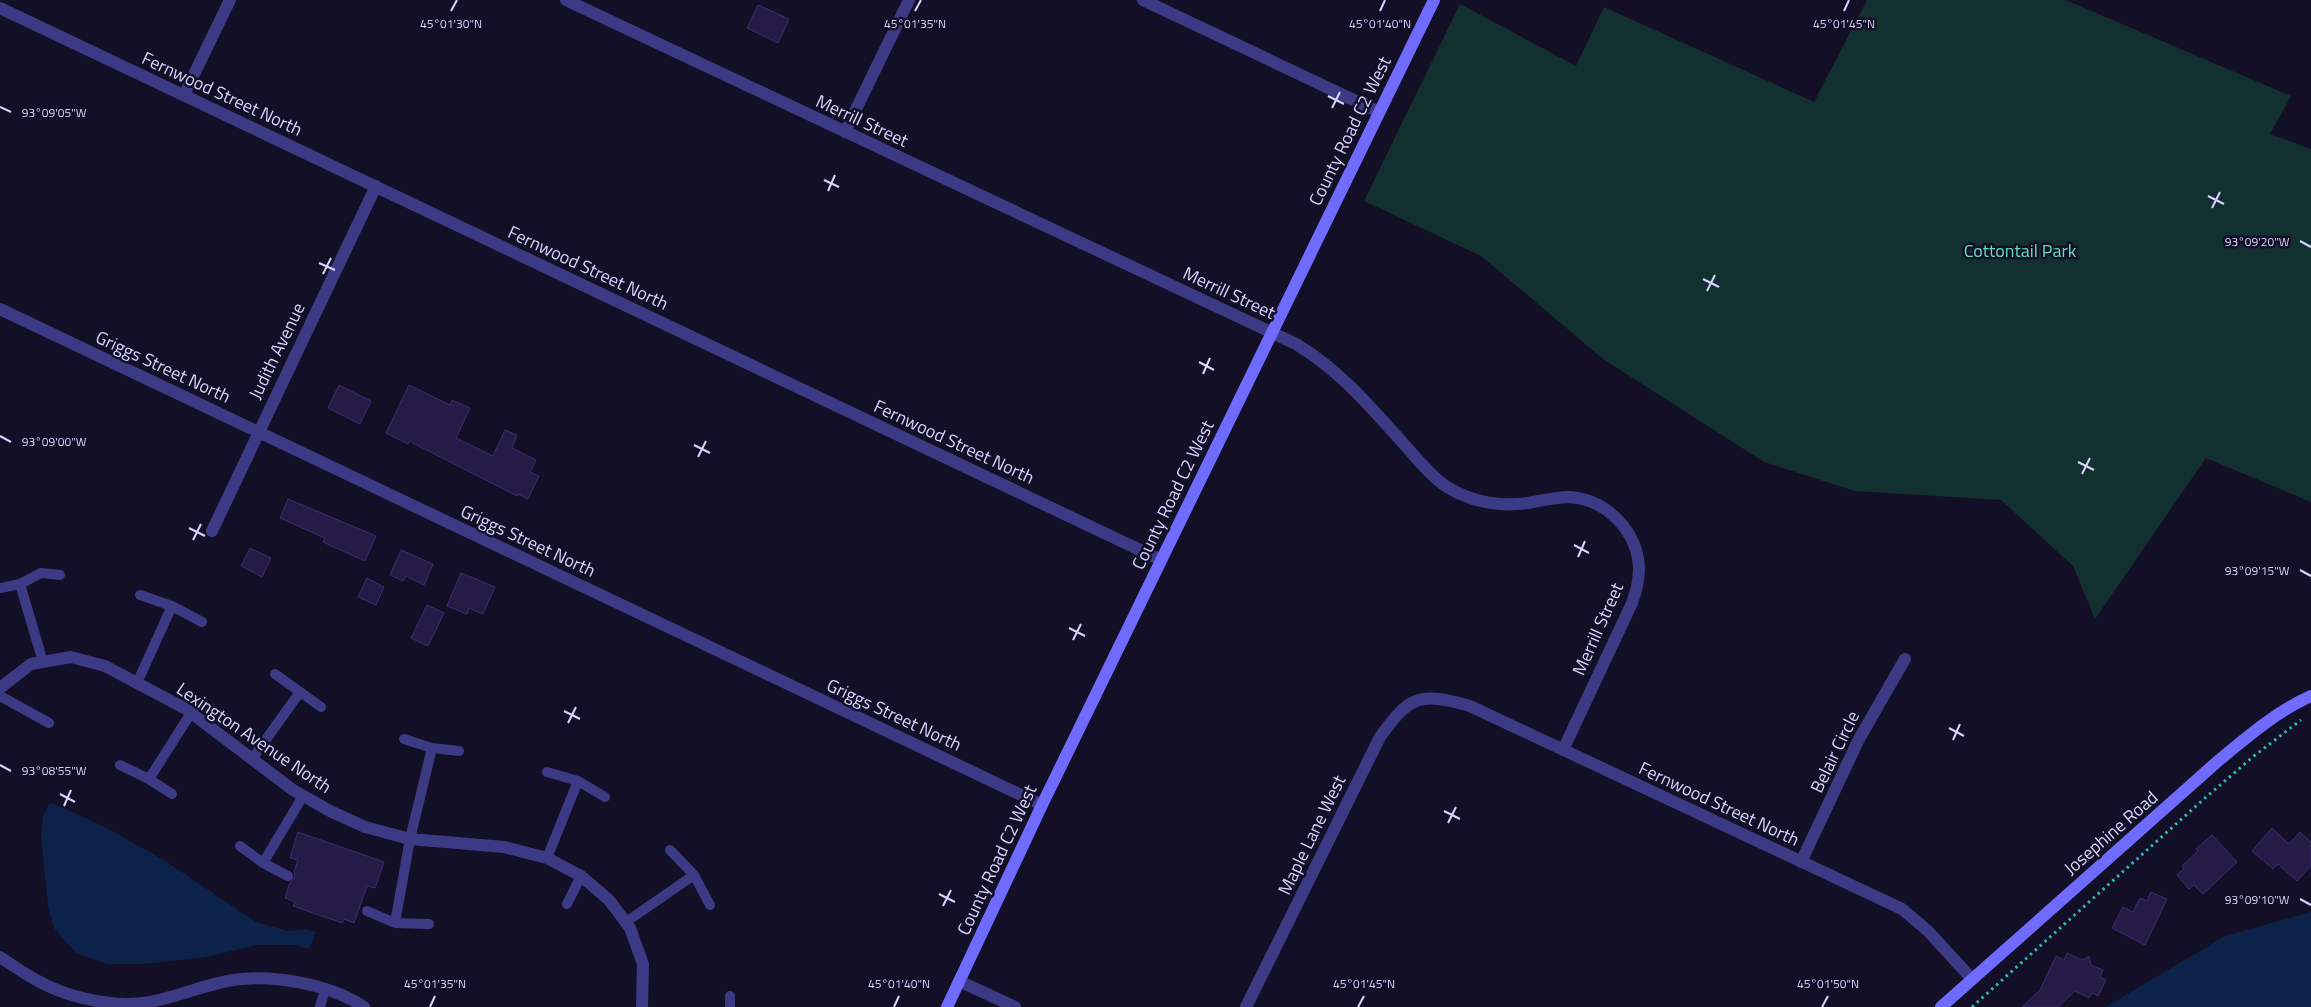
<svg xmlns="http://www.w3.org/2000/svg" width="2311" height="1007" font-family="'Titillium Web',sans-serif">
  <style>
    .green { fill: #12302f }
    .water { fill: #0c2248 }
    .building { fill: #241b47; stroke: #3b2d73 }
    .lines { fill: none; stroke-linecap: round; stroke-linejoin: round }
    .path { stroke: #2fb8b0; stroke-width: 3; stroke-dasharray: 2.5 4; stroke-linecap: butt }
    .lane { stroke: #3d3a85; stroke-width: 10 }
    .street { stroke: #3d3a85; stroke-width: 12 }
    .secondary { stroke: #6f6bff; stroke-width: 12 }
    .ticks { fill: none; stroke: #d9d4ff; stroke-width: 2 }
    .labels { text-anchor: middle; stroke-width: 5; stroke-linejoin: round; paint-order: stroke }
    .street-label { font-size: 18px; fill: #d9d4ff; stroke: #130f26 }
    .park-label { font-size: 18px; fill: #5fe0c0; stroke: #130f26 }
    .ticks-label { font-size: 12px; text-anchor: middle; fill: #d9d4ff; stroke: #130f26; stroke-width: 5; stroke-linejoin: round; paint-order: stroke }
  </style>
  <rect width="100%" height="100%" fill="#130f26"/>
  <path class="green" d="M1867,0H2066L2291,96L2270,134L2311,149V502L2206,458L2095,619L2073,566L2001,500L1855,491L1764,462L1603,359L1481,256L1364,201L1460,4L1576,66L1604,7L1814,102Z"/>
  <path class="water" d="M50,802L105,827L167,862L256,922L288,931L305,929L316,932L309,949L294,945H257L206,957L144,964H107L76,953L54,928L48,906L41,836L43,817Z
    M2311,912V1007H2106L2225,936Z"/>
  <path class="building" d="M758,5L789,19L778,43L747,28Z
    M339,385L371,401L360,424L328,408Z
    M409,385L450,405L452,400L470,408L456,438L493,456L505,430L517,435L512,448L536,460L530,472L539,476L528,499L518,494L517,496L409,441L408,444L386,433Z
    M288,499L376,536L365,561L323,542L325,538L280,518Z
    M250,548L271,558L262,577L241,566Z
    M401,550L433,564L424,585L406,576L403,581L390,575Z
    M461,573L495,587L483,614L469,608L467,614L447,606Z
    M367,578L384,587L376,605L358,597Z
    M427,605L444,613L428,646L411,638Z
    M2272,828L2289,844L2300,832L2311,842V866L2297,881L2278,864L2273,869L2252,851Z
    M298,832L384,862L375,888L367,886L354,923L344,919L342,923L293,906L295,902L285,898L290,882L295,876L294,872L298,860L290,858Z
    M2212,835L2237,862L2203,894L2194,885L2189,889L2177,875L2184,869L2182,866L2198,851L2196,849Z
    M2151,892L2167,899L2145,945L2112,928L2123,907L2133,912L2140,898L2147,901Z
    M2067,953L2082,960L2089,956L2091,965L2103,970L2100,977L2106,980L2098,996L2092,993L2089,998L2075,991L2058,1007H2022L2040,990L2056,956L2064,960Z"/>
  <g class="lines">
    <path class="path" d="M1972,1007L2205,798L2254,756L2301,720"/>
    <path class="lane" d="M20,584L43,662
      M0,588L20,584L41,573L60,575
      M140,595L172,606L202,622
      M275,674L321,707
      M137,683L172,606
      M0,696L49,723
      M404,739L432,748L459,751
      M252,759L300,692
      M120,765L149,779L172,794
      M547,772L578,781L605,797
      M149,779L191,713
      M240,846L263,863L288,876
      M670,850L694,875L710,905
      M547,858L578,781
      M263,863L303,796
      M567,904L581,876
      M367,911L395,923L429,924
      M626,922L694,875
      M395,923L410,839L432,748
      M730,996V1007
      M320,1007L325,990"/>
    <path class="street" d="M566,0L1296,344C1339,370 1368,404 1402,442C1416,457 1430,476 1447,487C1472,502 1500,507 1528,503C1541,501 1555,497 1569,497C1607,499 1638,532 1639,569C1639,581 1636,592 1632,603L1563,750
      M1143,0L1379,112
      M0,8L1161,560
      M184,95L230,0
      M845,132L909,0
      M0,309L1042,805
      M212,531L376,186
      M0,688L31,664L71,657L105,666L186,709L293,790L330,811L365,827L410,839L504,847L547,858L581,876L609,900L630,928L643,964L642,1007
      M1801,862L1859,739L1905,659
      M0,957C14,966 27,976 42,983C66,996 98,1003 126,1004C164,1004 196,986 233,980C272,974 330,984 364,1007
      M959,981L1015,1007
      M1246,1007L1380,737C1410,695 1420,692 1470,706L1902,909L1928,931L1972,979"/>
    <path class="secondary" d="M947,1007L1042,805L1434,0
      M1941,1007L2218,761C2247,737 2277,711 2311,696"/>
  </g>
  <path class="ticks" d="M451,11L457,0M915,11L921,0M1380,11L1385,0M1844,11L1849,0M1328,96L1344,104M0,107L11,112M1332,108L1340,92M824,180L839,187M828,191L835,175M2208,196L2224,204M2212,208L2220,192M2300,241L2311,247M319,263L335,270M323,274L331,258M1703,279L1719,287M1707,291L1715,275M1199,362L1214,370M1203,374L1210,358M0,436L11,442M694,445L710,453M698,457L706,441M2078,462L2094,470M2082,474L2090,458M189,528L205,536M193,540L201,524M1574,545L1589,553M1578,557L1585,541M2300,570L2311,576M1069,628L1085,636M1073,640L1081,624M564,711L580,719M568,723L576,707M1949,728L1964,736M1953,740L1960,724M0,765L11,771M60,794L75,802M64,806L71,790M1444,811L1460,819M1448,823L1456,807M939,894L955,902M2300,899L2311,905M943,906L951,890M430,1007L435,996M894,1007L899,996M1358,1007L1364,996M1822,1007L1828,996"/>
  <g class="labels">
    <g class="street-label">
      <text transform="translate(222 94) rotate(25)" y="6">Fernwood Street North</text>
      <text transform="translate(862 121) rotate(25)" y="6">Merrill Street</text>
      <text transform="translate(1350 131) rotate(-64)" y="6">County Road C2 West</text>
      <text transform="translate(588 268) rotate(25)" y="6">Fernwood Street North</text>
      <text transform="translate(1229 293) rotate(25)" y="6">Merrill Street</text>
      <text transform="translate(277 351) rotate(-64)" y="6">Judith Avenue</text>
      <text transform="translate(163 367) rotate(25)" y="6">Griggs Street North</text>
      <text transform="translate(954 442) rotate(25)" y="6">Fernwood Street North</text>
      <text transform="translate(1173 495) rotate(-64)" y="6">County Road C2 West</text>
      <text transform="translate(528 541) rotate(25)" y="6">Griggs Street North</text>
      <text transform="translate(1598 629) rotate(-66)" y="6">Merrill Street</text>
      <text transform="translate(894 715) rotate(25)" y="6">Griggs Street North</text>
      <text transform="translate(254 738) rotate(34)" y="6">Lexington Avenue North</text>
      <text transform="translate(1835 752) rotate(-64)" y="6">Belair Circle</text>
      <text transform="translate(1719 804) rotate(25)" y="6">Fernwood Street North</text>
      <text transform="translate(2111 833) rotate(-41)" y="6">Josephine Road</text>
      <text transform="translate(1312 835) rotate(-64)" y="6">Maple Lane West</text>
      <text transform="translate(997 860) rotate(-65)" y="6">County Road C2 West</text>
    </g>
    <g class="park-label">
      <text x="2020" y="257">Cottontail Park</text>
    </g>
  </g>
  <g class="ticks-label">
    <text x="451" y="28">45°01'30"N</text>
    <text x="915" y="28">45°01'35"N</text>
    <text x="1380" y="28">45°01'40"N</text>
    <text x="1844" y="28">45°01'45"N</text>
    <text x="54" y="117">93°09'05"W</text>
    <text x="2257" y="246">93°09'20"W</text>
    <text x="54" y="446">93°09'00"W</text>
    <text x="2257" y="575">93°09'15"W</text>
    <text x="54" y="775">93°08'55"W</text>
    <text x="2257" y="904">93°09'10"W</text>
    <text x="435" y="988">45°01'35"N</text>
    <text x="899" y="988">45°01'40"N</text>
    <text x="1364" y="988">45°01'45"N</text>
    <text x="1828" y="988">45°01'50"N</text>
  </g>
</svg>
